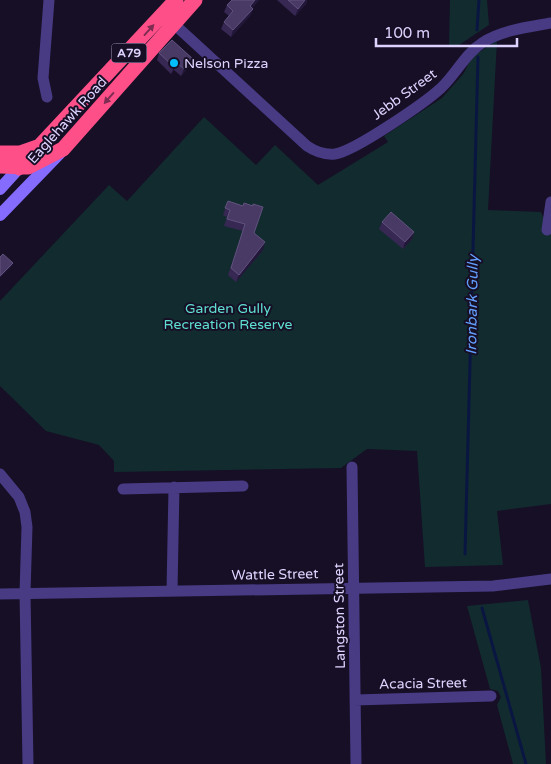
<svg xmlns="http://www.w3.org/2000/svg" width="551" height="764" font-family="'Varela Round',sans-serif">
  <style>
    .green { fill: #122b2f }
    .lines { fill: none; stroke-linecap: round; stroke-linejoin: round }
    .stream { stroke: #0a1642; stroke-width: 3 }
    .street { stroke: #483a83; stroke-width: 11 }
    .secondary { stroke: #856bfe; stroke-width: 12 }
    .highway { stroke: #fe4f88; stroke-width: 15 }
    .wall { fill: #372853 }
    .shaded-wall { fill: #221639 }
    .building { fill: #493a65; stroke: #60527e }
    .oneway { fill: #7e2c52 }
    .poi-dot { fill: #02bdfc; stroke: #160f25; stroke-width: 2 }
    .labels { text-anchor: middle; stroke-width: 4; stroke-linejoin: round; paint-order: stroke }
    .shield { fill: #160f25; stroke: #a298be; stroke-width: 1 }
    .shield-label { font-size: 12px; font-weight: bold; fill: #ded3ff }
    .poi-label { font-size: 14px; fill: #ded3ff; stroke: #160f25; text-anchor: start }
    .street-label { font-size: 14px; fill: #ded3ff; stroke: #160f25 }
    .park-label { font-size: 14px; fill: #5fdfd2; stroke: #160f25 }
    .water-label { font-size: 15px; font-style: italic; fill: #629efe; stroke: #160f25 }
  </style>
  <rect width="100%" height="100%" fill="#160f25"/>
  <path class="green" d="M450,0H487L489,25L459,45H449Z
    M497,40L488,210L541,212L543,217H551V504L497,511L503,565L425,567L417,451L367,449L341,468L114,472V461L99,445L46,431L0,386V301L109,185L127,201L204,117L256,165L275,145L318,185L388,142L384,136L442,98L464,73L471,58Z
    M528,600L541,668L546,764H513L497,705L501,697L498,691L490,689L467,606Z"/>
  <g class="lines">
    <path class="stream" d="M477,30L479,0
      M465,554L478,57
      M482,608L526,764"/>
    <path class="street" d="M174,24L307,146C316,152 325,155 335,154C355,151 426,102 441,88C456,74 465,54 482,43C501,30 529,27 551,23
      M47,97L43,78L49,0
      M547,230L551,202
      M352,467L356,764
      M0,474L19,497L25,512L27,527L25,593L28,764
      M123,489L243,486
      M172,591L174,487
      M0,594L493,586L551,579
      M355,700L491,696"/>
    <path class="secondary" d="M0,189L19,168
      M0,215L60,153"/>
    <path class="highway" d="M0,153H20L37,147
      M0,166L28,167L63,149L195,0
      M19,168L176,0"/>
  </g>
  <path class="wall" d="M232,0H259L252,8L253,9L250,16L231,37L221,29L224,22L229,16L224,12L227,5Z
    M277,0H307L306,4L295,16Z
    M159,53L190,66L181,76L174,70L171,74L157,60Z
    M228,201L254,233L263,250L236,282L228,275L243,231L224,226L227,217L223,215Z
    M382,222L414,232L412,239L403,249L379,229Z"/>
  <path class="shaded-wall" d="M255,0H259L247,13L250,6Z
    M305,0H307L306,4L295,16L298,9Z
    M253,9L250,16L231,37L233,30Z
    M193,59L190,66L181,76L184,69Z
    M177,63L174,70L171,74L174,67Z
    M414,232L412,239L403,249L405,242Z
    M265,242L263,250L236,282L239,275Z
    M13,263L12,266L0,278V276Z"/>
  <path class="building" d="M232,0H255L250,6L253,9L233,30L224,22L233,11L227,5Z
    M288,0H305L298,9Z
    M172,40L193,59L184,69L177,63L174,67L159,53Z
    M228,201L243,206L244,203L253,206V204L263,207L254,233L265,242L239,275L231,268L245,224L227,219L230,210L225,208Z
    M391,212L414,232L405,242L382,222Z
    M3,254L13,263L0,276V257Z"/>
  <defs><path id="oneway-solid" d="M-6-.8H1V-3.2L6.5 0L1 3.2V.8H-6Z" transform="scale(1.25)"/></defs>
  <g class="oneway">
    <use href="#oneway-solid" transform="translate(149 30) rotate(-48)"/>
    <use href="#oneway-solid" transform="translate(109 98) rotate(131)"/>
  </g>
  <circle class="poi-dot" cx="174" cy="63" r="5"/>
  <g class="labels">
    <rect class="shield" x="111.5" y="43.5" width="35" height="19" rx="4"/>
    <g class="shield-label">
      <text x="129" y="57">A79</text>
    </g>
    <g class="poi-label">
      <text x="184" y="68">Nelson Pizza</text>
    </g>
    <g class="street-label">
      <text transform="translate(404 94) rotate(-36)" y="5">Jebb Street</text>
      <text transform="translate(67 120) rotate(-48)" y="5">Eaglehawk Road</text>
      <text transform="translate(275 574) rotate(-1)" y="5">Wattle Street</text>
      <text transform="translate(339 616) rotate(-91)" y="5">Langston Street</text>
      <text transform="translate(423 683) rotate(-1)" y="5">Acacia Street</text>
    </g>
    <g class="park-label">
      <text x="228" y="313">Garden Gully<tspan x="228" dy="16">Recreation Reserve</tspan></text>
    </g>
    <g class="water-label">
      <text transform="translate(472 305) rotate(-89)" y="5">Ironbark Gully</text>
    </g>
  </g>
  <path d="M376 38v8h141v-8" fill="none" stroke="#ded3ff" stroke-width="2.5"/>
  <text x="384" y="38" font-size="15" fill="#ded3ff" stroke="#160f25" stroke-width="4" paint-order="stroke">100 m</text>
</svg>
